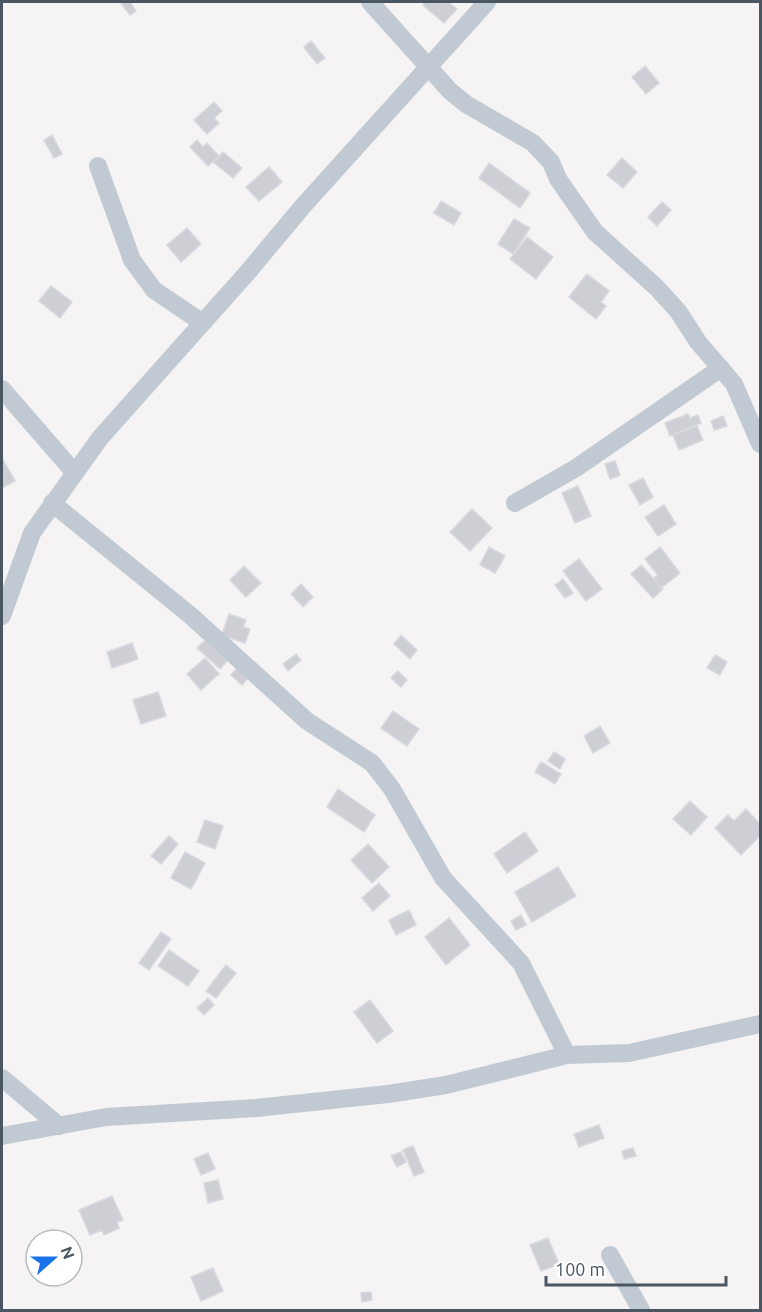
<svg xmlns="http://www.w3.org/2000/svg" width="762" height="1312" font-family="Ubuntu,sans-serif">
  <style>
    .building { fill: #cdcfd5; stroke: #d7d9de; stroke-width: 1.5 }
    .lines { fill: none; stroke-linecap: round; stroke-linejoin: round }
    .minor { stroke: #c1cad2; stroke-width: 18 }
  </style>
  <rect width="100%" height="100%" fill="#f5f3f3"/>
  <path class="building" d="M120,2H130L136,11L130,15Z
    M426,2H448L457,9L444,23L423,5Z
    M311,41L325,58L317,64L304,47Z
    M645,66L659,83L646,94L632,77Z
    M214,102L222,111L214,118L219,123L207,134L194,120Z
    M52,135L62,154L54,158L44,140Z
    M197,140L203,147L207,143L219,156L208,166L190,147Z
    M223,152L242,168L233,178L214,163Z
    M622,158L637,172L623,188L607,175Z
    M489,163L530,193L520,208L479,178Z
    M269,167L282,182L259,201L246,187Z
    M441,201L461,213L454,225L434,213Z
    M662,202L671,210L657,226L648,217Z
    M514,219L530,228L513,254L498,244Z
    M187,228L201,244L181,262L167,245Z
    M527,237L553,257L536,279L510,259Z
    M587,274L609,291L601,302L606,306L596,319L569,297Z
    M51,286L72,302L60,318L39,301Z
    M688,414L690,418L698,415L701,423L670,436L665,423Z
    M723,416L727,426L714,430L711,421Z
    M697,426L703,440L679,450L673,435Z
    M2,458L15,481L2,488Z
    M615,461L620,475L610,479L605,464Z
    M643,478L653,497L640,505L629,485Z
    M578,486L591,516L575,523L562,493Z
    M664,505L676,524L658,536L645,517Z
    M472,509L492,528L470,551L450,532Z
    M489,547L505,556L495,573L480,565Z
    M660,547L680,573L661,588L654,578L658,575L645,559Z
    M579,559L602,589L586,601L563,571Z
    M641,565L663,589L653,598L631,574Z
    M244,566L261,583L246,597L230,580Z
    M563,579L573,593L565,598L555,585Z
    M301,584L313,597L303,607L291,594Z
    M229,614L246,620L243,627L250,629L245,643L222,635Z
    M401,635L417,650L410,659L394,644Z
    M205,640L227,661L220,669L197,648Z
    M132,643L138,659L112,668L107,652Z
    M296,654L301,660L288,671L283,664Z
    M715,655L727,662L720,675L707,668Z
    M205,658L219,674L201,690L187,674Z
    M239,666L250,676L242,685L231,675Z
    M398,671L407,680L401,687L391,678Z
    M158,692L166,716L141,724L133,700Z
    M393,711L419,729L407,746L381,728Z
    M600,726L610,743L593,753L584,736Z
    M554,752L565,759L560,769L548,761Z
    M541,762L561,774L555,784L535,772Z
    M338,789L375,815L364,832L327,807Z
    M690,801L707,817L691,835L673,819Z
    M746,809L760,824V836L741,855L715,828L728,815L734,821Z
    M205,820L223,826L215,849L197,842Z
    M525,832L538,851L507,873L494,854Z
    M169,836L178,844L161,864L151,856Z
    M368,844L389,867L372,883L351,860Z
    M185,852L205,863L191,889L171,878Z
    M558,867L576,896L532,922L515,892Z
    M379,883L390,896L373,911L362,898Z
    M409,910L416,925L396,935L389,920Z
    M521,915L526,925L516,930L511,921Z
    M449,918L470,945L446,965L425,937Z
    M161,932L171,939L149,970L139,963Z
    M169,950L199,971L188,986L158,966Z
    M226,965L236,973L216,998L206,991Z
    M208,998L214,1005L204,1015L197,1008Z
    M370,1000L393,1031L377,1043L354,1012Z
    M599,1125L604,1138L579,1147L574,1134Z
    M413,1146L424,1172L414,1176L403,1150Z
    M633,1148L636,1156L624,1159L622,1151Z
    M401,1152L406,1162L397,1167L391,1156Z
    M208,1153L215,1169L201,1175L194,1159Z
    M218,1180L223,1199L208,1203L204,1183Z
    M112,1196L123,1220L117,1222L119,1228L104,1235L102,1230L90,1235L79,1210Z
    M548,1238L559,1264L541,1271L530,1245Z
    M213,1268L223,1291L201,1301L191,1277Z
    M371,1292L372,1300L362,1302L361,1293Z"/>
  <g class="lines">
    <path class="minor" d="M370,2L450,91L466,104L533,143L551,162L558,179L595,232L656,287L678,311L698,342L734,384L760,444
      M98,166L132,260L154,290L203,323
      M2,389L74,472
      M52,503L190,615L307,721L372,763L392,789L443,878L521,963L567,1055
      M515,503L576,468L721,368
      M2,616L32,533L100,438L247,273L303,206L487,2
      M2,1078L59,1126
      M2,1136L106,1117L256,1108L388,1094L446,1085L567,1055L629,1053L760,1024
      M610,1255L641,1310"/>
  </g>
  <rect width="762" height="1312" fill="none" stroke="#4a5661" stroke-width="6"/>
  <g transform="translate(54 1258) rotate(69)"><circle r="28" fill="#ffffff" stroke="#b7bbc0" stroke-width="1.5"/>
  <path d="M0-4.5L10 22L0 15L-10 22Z" fill="#1a73e8"/>
  <text y="-9" font-size="16" font-weight="bold" text-anchor="middle" fill="#4a5661">N</text>
  </g>
  <path d="M546 1276v9h180v-9" fill="none" stroke="#4a5661" stroke-width="3"/>
  <text x="555" y="1276" font-size="18" fill="#4a5661" stroke="#ffffff" stroke-width="4.5" paint-order="stroke">100 m</text>
</svg>
